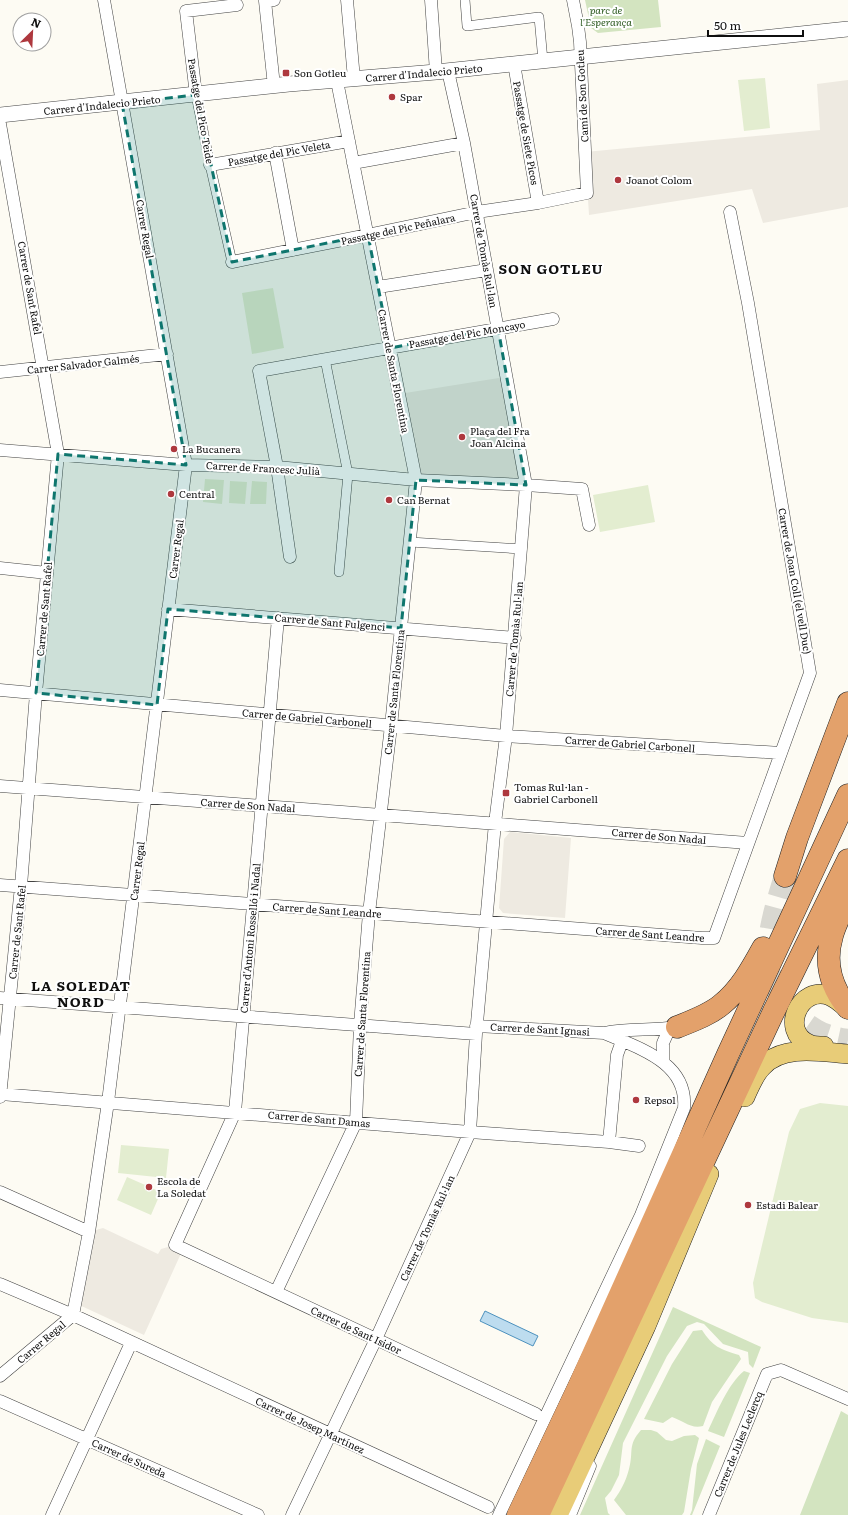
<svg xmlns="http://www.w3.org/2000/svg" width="848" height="1515" font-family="Literata,serif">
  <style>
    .green { fill: #d3e4c0 }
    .pitch { fill: #e3edd0 }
    .plaza { fill: #eeeae1 }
    .water { fill: #bddcef; stroke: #4d91bd }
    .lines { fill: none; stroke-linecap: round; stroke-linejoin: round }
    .motorway-tunnel { stroke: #d9d8d1; stroke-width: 22; stroke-dasharray: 22 11; stroke-linecap: butt }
    .pedestrian-casing { stroke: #424242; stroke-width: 10 }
    .minor-casing { stroke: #424242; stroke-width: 13 }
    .tertiary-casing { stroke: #424242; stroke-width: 16 }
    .primary-casing { stroke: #202020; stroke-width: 20 }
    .motorway-casing { stroke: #202020; stroke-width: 23 }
    .pedestrian { stroke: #fff; stroke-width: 9 }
    .minor { stroke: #fff; stroke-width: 12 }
    .tertiary { stroke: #fff; stroke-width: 15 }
    .primary { stroke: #e8cc78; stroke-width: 19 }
    .motorway { stroke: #e3a16b; stroke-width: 22 }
    .marked { fill: #0f766e; fill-opacity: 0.2; stroke: #0f766e; stroke-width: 3; stroke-dasharray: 8 5; stroke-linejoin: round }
    .poi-dot { fill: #ae383e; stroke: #fff; stroke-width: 1.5 }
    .labels { text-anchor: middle; stroke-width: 4; stroke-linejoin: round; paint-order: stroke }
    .park-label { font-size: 10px; font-style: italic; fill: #335f27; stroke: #fff }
    .poi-label { font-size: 10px; fill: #0f0f0f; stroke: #fff; text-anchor: start }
    .street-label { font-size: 10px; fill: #0f0f0f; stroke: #fff }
    .district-label { font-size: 14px; font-weight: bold; letter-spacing: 1px; fill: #0f0f0f; stroke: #fff }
  </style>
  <rect width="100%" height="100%" fill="#fdfbf3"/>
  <path class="green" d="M585,0H658L661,27L598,33L591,28Z
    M673,1307L761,1347L753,1368L749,1364L748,1352L723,1344L704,1324L697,1322L687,1326L667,1356L623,1443L619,1475L611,1491L605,1498L608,1513L610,1515H580Z
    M702,1330C713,1347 720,1349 739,1355L741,1359L712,1402L703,1426C690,1429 684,1421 672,1417L663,1423L644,1419L672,1364L693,1331Z
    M744,1371L750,1373L724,1437L708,1431C717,1412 728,1384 744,1371Z
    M841,1411L848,1415V1515H800Z
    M641,1430H651L657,1432L666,1440L672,1441L684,1436L695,1435L699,1438L691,1469L684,1512L682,1515H626L614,1500C621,1490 626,1481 629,1469C634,1451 627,1446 641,1430Z
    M706,1439L720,1446L692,1515H690L692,1510L697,1464Z"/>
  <path class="pitch" d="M765,78L770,128L744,131L738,80Z
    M273,288L284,348L252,354L242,293Z
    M205,479L224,480L222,504L203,502Z
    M230,481L247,482L245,504L229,503Z
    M252,481L267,482L266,504H250Z
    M648,485L655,522L600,532L593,495Z
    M820,1103L848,1106V1323L812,1318L762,1302L755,1298L753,1283L789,1132L800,1109Z
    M121,1145L169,1149L166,1178L118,1173Z
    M127,1177L161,1192L151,1215L117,1200Z"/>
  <path class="plaza" d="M848,80V207L763,223L752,189L589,215L585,152L820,130L817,84Z
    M505,377L526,485L416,480L399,394Z
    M510,832L571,838L565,918L503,913L499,908L504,839Z
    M103,1228L158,1254L161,1249L175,1245L183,1249L144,1335L75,1303L89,1232Z"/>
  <path class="water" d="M485,1311L538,1336L533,1346L480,1321Z"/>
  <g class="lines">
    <path class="motorway-tunnel" d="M785,876C777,902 768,930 768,957C769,988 790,1015 816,1030C826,1036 837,1038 848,1040"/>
    <defs>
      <path id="pedestrian" d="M465,0L467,26L539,17L543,61
        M196,95L210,165L232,262
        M325,359L348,474L339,572
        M410,542L522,549"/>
      <path id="minor" d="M274,0L265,1L274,86
        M347,0L354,79
        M431,0L436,72
        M514,64L538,203
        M196,95L186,11L237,5
        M0,124L58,454L36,693L21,886L0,1097
        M275,153L293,250
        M353,163L464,143
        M210,165L349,141
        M232,262L368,235L477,212L538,203L587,193L580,42L578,26L573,0
        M378,287L487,270
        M0,372L167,354
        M0,450L186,465L277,467L416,480L526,485L582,489L589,525
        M290,557L277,467L259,371L553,319
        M0,568L47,573
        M168,609L515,638
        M278,618L235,1112L175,1245L536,1414
        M0,690L506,736L781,753
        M0,786L748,843
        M0,885L702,938H714L810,673L748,303L730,212
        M0,998L476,1034
        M476,1026L604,1033C628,1028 653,1031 677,1027
        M663,1062V1043L667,1034
        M0,1094L470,1132L609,1142L639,1146
        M609,1142L617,1055L622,1041
        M0,1192L89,1232
        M0,1284L73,1315L488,1507
        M276,1292L356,1122L360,1025L369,913L391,726L416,480L337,81
        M0,1376L73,1315L89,1232L108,1102L186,465L104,0
        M0,1401L258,1515
        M52,1515L131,1343
        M292,1515L376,1339L470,1132L476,1034L495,823L506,736L526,485L464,143L448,71
        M499,1515L641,1215L684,1108C688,1062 638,1048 604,1033
        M570,1515L590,1466
        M709,1515L767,1374L781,1370L848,1399"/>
      <path id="tertiary" d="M0,115L289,84L436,72L848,29"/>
      <path id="primary" d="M824,1046C819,1046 813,1046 809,1044C779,1031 800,984 830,996C837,999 842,1004 848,1009
        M745,1097C750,1086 754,1075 762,1067C782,1044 821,1052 848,1054
        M558,1515L646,1326L709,1174"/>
      <path id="motorway" d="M785,876L797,838L848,703
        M848,883C845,893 843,904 840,913C838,921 834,928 832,936C824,963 831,987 848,1008
        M677,1027C692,1021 709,1015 721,1005C740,990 752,968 763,948
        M518,1515L579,1386L728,1054L848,795
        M538,1515L774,1011L848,860"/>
    </defs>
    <use href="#pedestrian" class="pedestrian-casing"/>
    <use href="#minor" class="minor-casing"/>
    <use href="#tertiary" class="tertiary-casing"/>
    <use href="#primary" class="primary-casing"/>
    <use href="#motorway" class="motorway-casing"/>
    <use href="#pedestrian" class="pedestrian"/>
    <use href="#minor" class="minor"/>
    <use href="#tertiary" class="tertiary"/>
    <use href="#primary" class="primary"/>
    <use href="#motorway" class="motorway"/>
  </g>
  <path class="marked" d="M196,95L232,262L368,235L390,348L498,328L526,485L416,480L401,628L168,609L157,705L36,693L58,454L186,465L122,103Z"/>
  <g class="poi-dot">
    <rect x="282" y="69" width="8" height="8" rx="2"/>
    <circle cx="392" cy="97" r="4"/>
    <circle cx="618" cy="180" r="4"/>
    <circle cx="462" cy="437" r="4"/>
    <circle cx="174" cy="449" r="4"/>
    <circle cx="171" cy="494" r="4"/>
    <circle cx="389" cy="500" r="4"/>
    <rect x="502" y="789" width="8" height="8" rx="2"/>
    <circle cx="636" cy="1100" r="4"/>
    <circle cx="149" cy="1187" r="4"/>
    <circle cx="748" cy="1205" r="4"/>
  </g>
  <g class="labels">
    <g class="park-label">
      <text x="606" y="14">parc de<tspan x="606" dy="12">l'Esperança</tspan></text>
    </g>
    <g class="poi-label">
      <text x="294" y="77">Son Gotleu</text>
      <text x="400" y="101">Spar</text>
      <text x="626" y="184">Joanot Colom</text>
      <text x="470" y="435">Plaça del Fra<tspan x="470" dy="12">Joan Alcina</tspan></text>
      <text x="182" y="453">La Bucanera</text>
      <text x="179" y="498">Central</text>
      <text x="397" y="504">Can Bernat</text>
      <text x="514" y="791">Tomas Rul·lan -<tspan x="514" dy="12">Gabriel Carbonell</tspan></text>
      <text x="644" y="1104">Repsol</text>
      <text x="157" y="1185">Escola de<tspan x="157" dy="12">La Soledat</tspan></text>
      <text x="756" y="1209">Estadi Balear</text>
    </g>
    <g class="street-label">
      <text transform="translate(424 73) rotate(-5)" y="4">Carrer d'Indalecio Prieto</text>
      <text transform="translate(582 96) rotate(-93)" y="4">Camí de Son Gotleu</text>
      <text transform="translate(102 105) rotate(-6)" y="4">Carrer d'Indalecio Prieto</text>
      <text transform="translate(201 111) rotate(80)" y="4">Passatge del Pico Teide</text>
      <text transform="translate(526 133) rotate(80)" y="4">Passatge de Siete Picos</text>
      <text transform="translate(279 153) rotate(-10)" y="4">Passatge del Pic Veleta</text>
      <text transform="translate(145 229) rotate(80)" y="4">Carrer Regal</text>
      <text transform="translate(398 229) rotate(-12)" y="4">Passatge del Pic Peñalara</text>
      <text transform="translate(484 251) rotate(80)" y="4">Carrer de Tomàs Rul·lan</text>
      <text transform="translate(30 288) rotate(80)" y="4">Carrer de Sant Rafel</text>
      <text transform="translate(467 334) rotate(-10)" y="4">Passatge del Pic Moncayo</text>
      <text transform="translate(83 364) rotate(-6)" y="4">Carrer Salvador Galmés</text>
      <text transform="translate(394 371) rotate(79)" y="4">Carrer de Santa Florentina</text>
      <text transform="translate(263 468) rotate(3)" y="4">Carrer de Francesc Julià</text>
      <text transform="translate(176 549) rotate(-83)" y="4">Carrer Regal</text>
      <text transform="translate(795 581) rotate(80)" y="4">Carrer de Joan Coll (el vell Duc)</text>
      <text transform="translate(44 609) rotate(-85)" y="4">Carrer de Sant Rafel</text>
      <text transform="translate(330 622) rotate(5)" y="4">Carrer de Sant Fulgenci</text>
      <text transform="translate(514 639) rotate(-85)" y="4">Carrer de Tomàs Rul·lan</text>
      <text transform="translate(394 692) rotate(-84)" y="4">Carrer de Santa Florentina</text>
      <text transform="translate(307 718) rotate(5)" y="4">Carrer de Gabriel Carbonell</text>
      <text transform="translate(630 744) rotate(4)" y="4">Carrer de Gabriel Carbonell</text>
      <text transform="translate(248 805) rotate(4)" y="4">Carrer de Son Nadal</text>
      <text transform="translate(659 836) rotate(5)" y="4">Carrer de Son Nadal</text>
      <text transform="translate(137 871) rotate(-83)" y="4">Carrer Regal</text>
      <text transform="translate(327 910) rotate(4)" y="4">Carrer de Sant Leandre</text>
      <text transform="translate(17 932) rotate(-84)" y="4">Carrer de Sant Rafel</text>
      <text transform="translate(650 934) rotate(4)" y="4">Carrer de Sant Leandre</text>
      <text transform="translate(250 938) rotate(-85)" y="4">Carrer d'Antoni Rosselló i Nadal</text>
      <text transform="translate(362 1014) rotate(-86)" y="4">Carrer de Santa Florentina</text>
      <text transform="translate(540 1029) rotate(3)" y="4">Carrer de Sant Ignasi</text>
      <text transform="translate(319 1119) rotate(5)" y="4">Carrer de Sant Damas</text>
      <text transform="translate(427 1228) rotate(-65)" y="4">Carrer de Tomàs Rul·lan</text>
      <text transform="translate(356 1330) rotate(25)" y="4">Carrer de Sant Isidor</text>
      <text transform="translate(41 1342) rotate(-40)" y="4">Carrer Regal</text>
      <text transform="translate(310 1425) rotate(25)" y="4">Carrer de Josep Martínez</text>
      <text transform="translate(738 1444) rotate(-68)" y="4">Carrer de Jules Leclercq</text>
      <text transform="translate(129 1458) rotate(24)" y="4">Carrer de Sureda</text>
    </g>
    <g class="district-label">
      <text x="551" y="274">SON GOTLEU</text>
      <text x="81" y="991">LA SOLEDAT<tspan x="81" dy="16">NORD</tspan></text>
    </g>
  </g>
  <g transform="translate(32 32) rotate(24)"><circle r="19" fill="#ffffff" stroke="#9f9f9f"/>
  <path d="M0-3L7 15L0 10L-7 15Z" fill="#ae383e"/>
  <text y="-6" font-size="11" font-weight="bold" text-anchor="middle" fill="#0f0f0f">N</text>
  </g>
  <path d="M708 30v6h95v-6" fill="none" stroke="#0f0f0f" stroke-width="2"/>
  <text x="714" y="30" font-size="12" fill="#0f0f0f" stroke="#ffffff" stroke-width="3" paint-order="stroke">50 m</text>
</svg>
